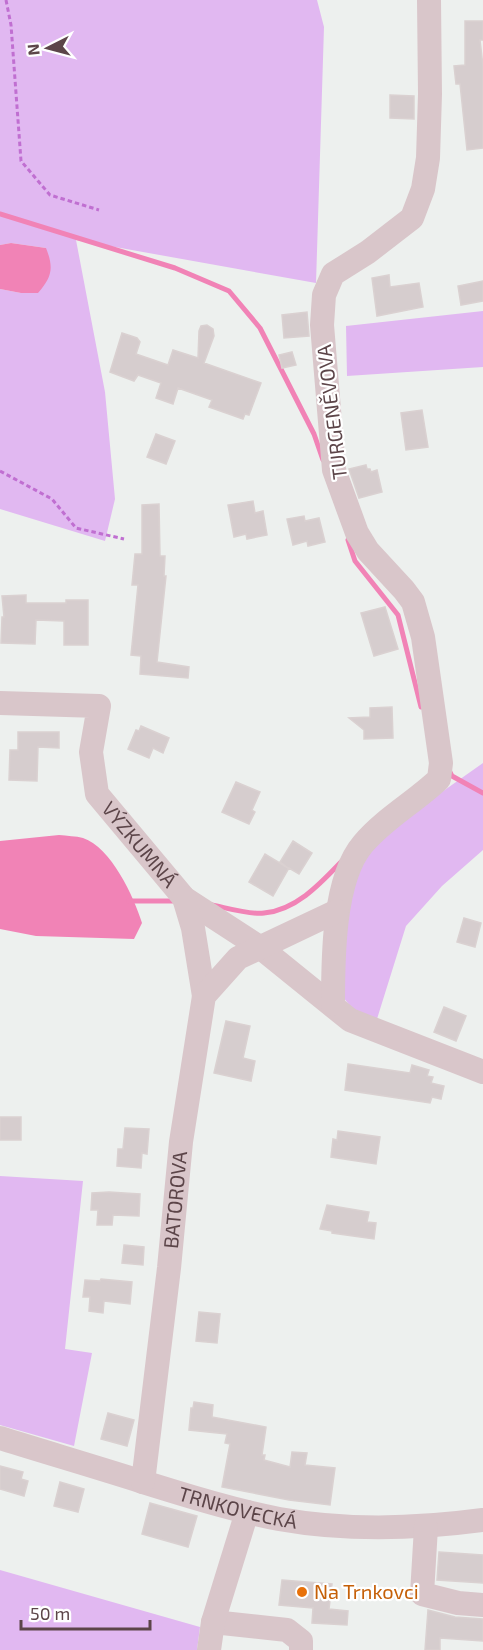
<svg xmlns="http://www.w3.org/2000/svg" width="483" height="1650" font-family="'Exo 2',sans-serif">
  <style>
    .green { fill: #e1b8f1 }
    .water { fill: #f183b6 }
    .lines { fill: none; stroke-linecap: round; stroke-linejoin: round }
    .stream { stroke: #f183b6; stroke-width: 5 }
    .building { fill: #d6cdce; stroke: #dad1d1; stroke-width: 1.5 }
    .path { stroke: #c06fd1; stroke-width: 3; stroke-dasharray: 4.5 3; stroke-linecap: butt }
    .minor { stroke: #d9c6ca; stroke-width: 24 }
    .food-dot { fill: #e8710a; stroke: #fff; stroke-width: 2 }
    .labels { text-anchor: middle; stroke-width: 4.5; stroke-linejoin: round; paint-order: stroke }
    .street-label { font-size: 20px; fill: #5c4549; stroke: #fff }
    .food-label { font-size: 20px; fill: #c56008; stroke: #fff; text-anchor: start }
  </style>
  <rect width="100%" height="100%" fill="#edf0ee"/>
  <path class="green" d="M0,0H317L324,27L316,283L76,240L105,392L115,499L105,541L0,509V289L21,293L46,248L11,243L0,245Z
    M483,311V367L347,376L346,326Z
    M483,763V850L442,886L406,926L377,1019L356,1013L338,991L343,910L363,855L388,830Z
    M0,1176L83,1181L65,1349L92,1353L74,1446L0,1425Z
    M0,1570L200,1627L197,1650H0Z"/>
  <path class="water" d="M11,243L46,248C54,268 52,277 38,293H21L0,289V245Z
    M59,835C67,836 76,836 83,838C111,847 134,897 142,923L134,939L36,936L0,929V841Z"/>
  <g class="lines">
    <path class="stream" d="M0,214L175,268L229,291L260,328L314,434L323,460
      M348,540L355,561L398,615L421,707
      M449,770L452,776L483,793
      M129,901H177
      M212,905C227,908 250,915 264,913C296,910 320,884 341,862"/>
  </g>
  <path class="building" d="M465,21H483V40H480L483,66V148L467,150L460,84H456L454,66L465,65Z
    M390,95L414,96V119L390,118Z
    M389,275L390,287L419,283L423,307L377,316L372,278Z
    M483,281V301L461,305L458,286Z
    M307,312L309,336L284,338L282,315Z
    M207,325L213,329L214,336L204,363L261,383L249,415L245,414L243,419L209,407L212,400L178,388L173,404L156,398L161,383L138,375L134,381L110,372L122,333L137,338L140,342L136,354L168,365L173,350L198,358L199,331L201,326Z
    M292,352L296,365L282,368L279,355Z
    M422,410L428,447L406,450L401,413Z
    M156,434L175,441L166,464L147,457Z
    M366,465L367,469H370L371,472L377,470L382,492L359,498L349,469Z
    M253,501L255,513L263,511L267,535L247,539L246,534L234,537L228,505Z
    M159,504L160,556H165L164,576H166L157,662L189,667L188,678L140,674L141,656L131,655L138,585H132L135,554H142V505Z
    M304,516L305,521L319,518L325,542L308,546L307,541L293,545L287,519Z
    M26,595V603H66V600H88V645H64V621L36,620L35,644L1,643L2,617H4L2,596Z
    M385,607L398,649L374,656L361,613Z
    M392,707L393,738L364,739V730L349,718L370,717V708Z
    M141,726L169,738L163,753L153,748L149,758L128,749L136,730L139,731Z
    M18,732H59V748L38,747L37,781L9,780L10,750H18Z
    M236,782L260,792L252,810L255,812L249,824L222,812Z
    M293,841L312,853L299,874L289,868L273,896L249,882L265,854L288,868L280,862Z
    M464,918L481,923L475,947L457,942Z
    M444,1007L466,1016L456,1041L434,1032Z
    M226,1021L250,1026L243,1058L255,1061L251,1081L214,1073Z
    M348,1064L410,1073L412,1065L429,1070L427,1076L433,1077L431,1083L444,1086L441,1099L432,1097L430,1103L345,1090Z
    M0,1117H21V1140H0Z
    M125,1128L149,1129L147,1154L142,1153L141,1168L117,1166L118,1149H123Z
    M338,1131L380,1137L376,1164L331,1157L333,1139L337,1140Z
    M109,1192L140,1194L139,1216L113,1215L112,1225H97L98,1210H91L92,1193Z
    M327,1205L369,1212L367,1222L376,1223L374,1239L332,1233V1231L320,1229Z
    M124,1245L144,1247L143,1265L122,1263Z
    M101,1279L132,1282L130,1304L104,1301L103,1313L89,1311L90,1297H83L85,1280L100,1281Z
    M199,1312L220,1314L217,1343L196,1341Z
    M194,1402L213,1405L212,1417L266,1427L262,1455H265L264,1460L290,1467L292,1452L307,1453L305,1465L335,1468L330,1505L289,1500L222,1487L230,1444L225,1443L227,1434L189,1430L191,1408H193Z
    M108,1413L134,1420L127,1446L101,1439Z
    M0,1466L23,1472L21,1479L28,1481L24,1496L0,1489Z
    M60,1482L84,1489L78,1512L54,1506Z
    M150,1503L197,1516L188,1547L142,1534Z
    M439,1552L483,1555V1583L437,1580Z
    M282,1580L332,1584L329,1609L348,1611L347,1625L312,1623L313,1608L279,1605Z
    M428,1610L455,1617L483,1619V1641L440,1638V1650H425Z"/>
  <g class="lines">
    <path class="path" d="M6,0L11,25L21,161L50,195L99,210
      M0,471L52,499L76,528L124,539"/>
    <g class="minor">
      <path id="s1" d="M0,703L99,706L91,752L97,794L184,898L261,948L350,1020L483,1072"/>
      <path d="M184,898L193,928L204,996"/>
      <path d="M333,1004C333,959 333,879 363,844C385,818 415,802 439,779L441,763L423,637L413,602L404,590L368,551L357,533L334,470L322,325L324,295L333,274L368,252L412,218L423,189L428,158L430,94L429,0"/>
      <path id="s2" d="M0,1438C48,1453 96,1467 143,1482C188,1496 233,1510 279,1519C346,1531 416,1529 483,1520"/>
      <path id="s3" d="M143,1482L169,1268L181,1142L204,996L238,958L337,911"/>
      <path d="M426,1527L422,1594L458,1603L483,1605"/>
      <path d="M213,1622L287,1630L301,1641V1650"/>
      <path d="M209,1650L213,1622L247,1512"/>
    </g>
  </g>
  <circle class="food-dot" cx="302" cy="1592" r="6"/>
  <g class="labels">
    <g class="street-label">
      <text transform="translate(332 412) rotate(-97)" y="7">TURGENĚVOVA</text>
      <text dy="7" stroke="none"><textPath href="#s1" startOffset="254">VÝZKUMNÁ</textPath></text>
      <text dy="7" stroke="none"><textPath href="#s3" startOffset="284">BATOROVA</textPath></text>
      <text dy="7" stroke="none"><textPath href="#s2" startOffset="248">TRNKOVECKÁ</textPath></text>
    </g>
    <g class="food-label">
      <text x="314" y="1599">Na Trnkovci</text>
    </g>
  </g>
  <g transform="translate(48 48) rotate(264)" stroke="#ffffff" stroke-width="4.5" paint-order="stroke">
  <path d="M0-4.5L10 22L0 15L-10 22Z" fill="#5c4549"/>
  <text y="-9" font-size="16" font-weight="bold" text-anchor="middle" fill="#5c4549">N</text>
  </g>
  <path d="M21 1620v9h129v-9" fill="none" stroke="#5c4549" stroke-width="3"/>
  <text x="30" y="1620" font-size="18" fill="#5c4549" stroke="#ffffff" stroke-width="4.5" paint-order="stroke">50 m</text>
</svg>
